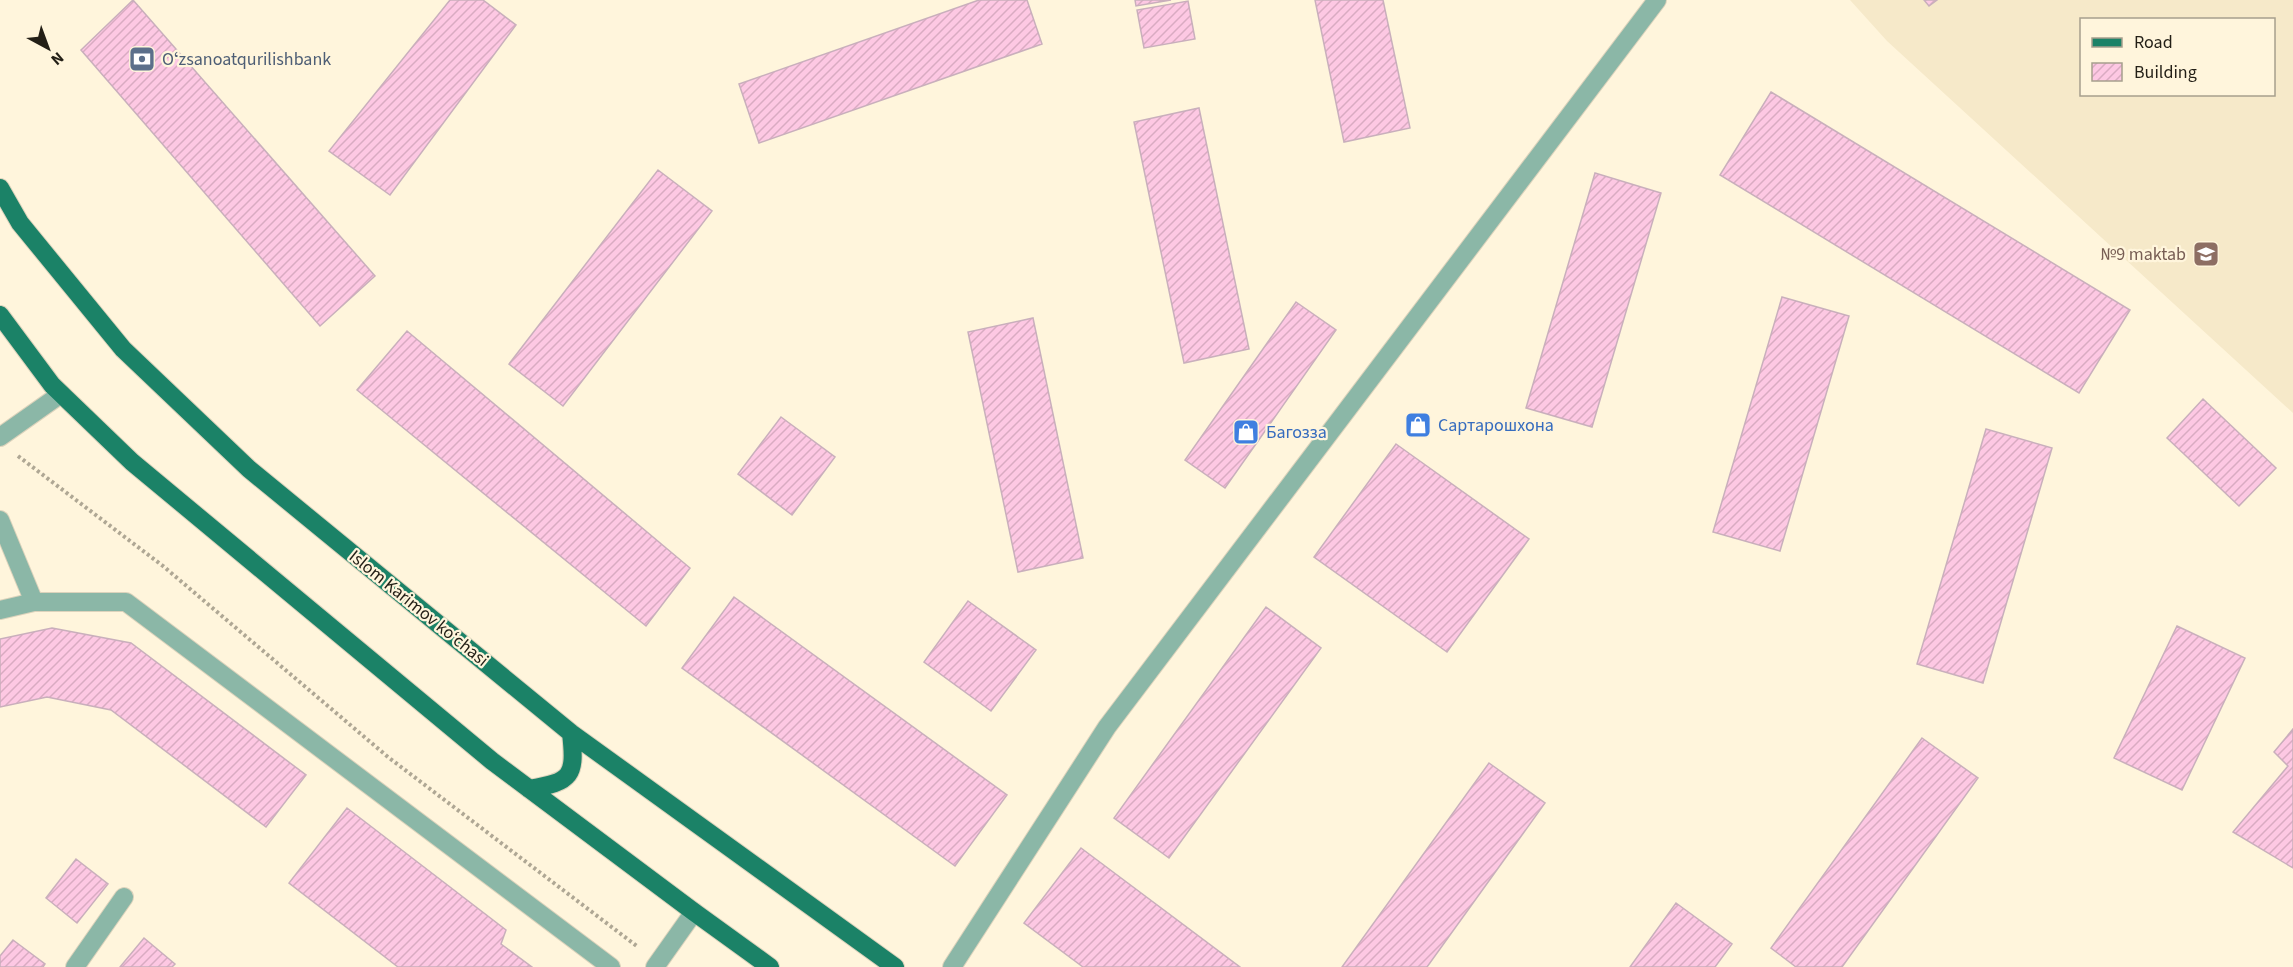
<svg xmlns="http://www.w3.org/2000/svg" width="2293" height="967" font-family="'Source Sans 3',sans-serif">
  <style>
    .built { fill: #f6e9c9; fill-rule: evenodd }
    .building { fill: url(#building-hatch); stroke: #c9afbc; stroke-width: 1.5 }
    .lines { fill: none; stroke-linecap: round; stroke-linejoin: round }
    .minor-casing { stroke: #dcd3bc; stroke-width: 20 }
    .major-casing { stroke: #dcd3bc; stroke-width: 20 }
    .path { stroke: #afa794; stroke-width: 4; stroke-dasharray: 3 3; stroke-linecap: butt }
    .minor { stroke: #8bb7a7; stroke-width: 18 }
    .major { stroke: #1b8267; stroke-width: 18 }
    .labels { text-anchor: middle; stroke-width: 4.5; stroke-linejoin: round; paint-order: stroke }
    .service-label { font-size: 18px; fill: #4e5e75; stroke: #fff5dc; text-anchor: start }
    .education-label { font-size: 18px; fill: #785e54; stroke: #fff5dc; text-anchor: end }
    .shop-label { font-size: 18px; fill: #366cbe; stroke: #fff5dc; text-anchor: start }
    .street-label { font-size: 18px; fill: #231f16; stroke: #fff5dc }
  </style>
  <defs>
    <pattern id="building-hatch" width="6" height="6" patternUnits="userSpaceOnUse" patternTransform="scale(1.5)"><rect width="6" height="6" fill="#fdc8e3"/><path d="M-1 1l2-2M0 6l6-6M5 7l2-2" fill="none" stroke="#d9abc2"/></pattern>
  </defs>
  <rect width="100%" height="100%" fill="#fff5dc"/>
  <path class="built" d="M1850,0H2293V413L1887,41ZM2082,20H2274V94H2082Z"/>
  <path class="building" d="M133,0L375,276L320,326L81,50Z
    M450,0H483L516,25L390,195L329,151Z
    M979,0H1027L1042,44L759,143L739,84Z
    M1135,0H1171L1136,6Z
    M1315,0H1383L1410,128L1344,142Z
    M1924,0H1937L1929,6Z
    M1188,1L1195,39L1144,48L1137,10Z
    M1771,92L2130,310L2079,393L1720,175Z
    M1199,108L1249,349L1184,363L1134,122Z
    M658,170L712,211L563,406L509,364Z
    M1595,173L1661,193L1592,427L1526,408Z
    M1782,297L1849,316L1780,551L1713,532Z
    M1296,302L1336,330L1225,488L1185,460Z
    M1033,318L1083,558L1018,572L968,332Z
    M407,331L690,568L646,626L357,390Z
    M2203,399L2276,468L2239,506L2167,438Z
    M781,417L835,457L792,515L738,474Z
    M1986,429L2052,448L1983,683L1917,664Z
    M1396,444L1529,539L1447,652L1314,557Z
    M734,597L1007,795L955,866L682,668Z
    M968,601L1036,650L991,711L924,662Z
    M1266,607L1321,648L1169,858L1114,818Z
    M2177,626L2245,658L2182,790L2114,758Z
    M52,628L131,643L306,775L266,827L111,710L47,697L0,707V639Z
    M2293,729V868L2233,832L2288,766L2274,752Z
    M1922,738L1978,778L1842,967H1796L1771,948Z
    M1489,763L1545,803L1427,967H1342Z
    M347,808L506,930L501,944L532,967H398L289,883Z
    M1081,848L1240,967H1083L1024,923Z
    M76,859L108,884L77,923L46,898Z
    M1676,903L1732,944L1715,967H1630Z
    M144,938L175,964L172,967H120Z
    M13,940L45,964L43,967H0V956Z"/>
  <g class="lines">
    <defs>
      <path id="minor" d="M0,437L61,394
        M0,520L34,602
        M0,610L34,602H126L611,967
        M75,967L124,897
        M655,967L694,912
        M952,967L1107,727L1657,0"/>
      <path id="major" d="M0,188L20,223L123,349L249,469L571,733L895,967
        M0,315L52,385L132,462L492,761L694,912L770,967
        M529,789C572,782 576,776 571,733"/>
    </defs>
    <use href="#minor" class="minor-casing"/>
    <use href="#major" class="major-casing"/>
    <path class="path" d="M18,456L163,566L388,757L638,947"/>
    <use href="#minor" class="minor"/>
    <use href="#major" class="major"/>
  </g>
  <defs>
    <symbol id="bank-square" viewBox="-11 -11 22 22"><rect x="-9" y="-9" width="18" height="18" rx="4" fill="#5c6f8a" stroke="#fff5dc"/><path d="M-6-4H6V4H-6ZM0-2.3a2.3 2.3 0 1 0 0 4.6a2.3 2.3 0 1 0 0-4.6Z" fill="#fff"/></symbol>
    <symbol id="school-square" viewBox="-11 -11 22 22"><rect x="-9" y="-9" width="18" height="18" rx="4" fill="#8d6e63" stroke="#fff5dc"/><path d="M0-5L7-2L0 1L-7-2ZM-4 1L0 2.5L4 1V4Q0 6-4 4Z" fill="#fff"/></symbol>
    <symbol id="shop-square" viewBox="-11 -11 22 22"><rect x="-9" y="-9" width="18" height="18" rx="4" fill="#3f7fe0" stroke="#fff5dc"/><path d="M-5-2.5h2.3a2.7 3.5 0 0 1 5.4 0H5L5.5 6h-11ZM-1.5-2.5h3a1.5 2.3 0 0 0-3 0Z" fill="#fff"/></symbol>
  </defs>
  <g fill-rule="evenodd">
    <use href="#bank-square" x="127" y="44" width="30" height="30"/>
    <use href="#school-square" x="2191" y="239" width="30" height="30"/>
    <use href="#shop-square" x="1403" y="410" width="30" height="30"/>
    <use href="#shop-square" x="1231" y="417" width="30" height="30"/>
  </g>
  <g class="labels">
    <g class="service-label">
      <text x="162" y="65">Oʻzsanoatqurilishbank</text>
    </g>
    <g class="education-label">
      <text x="2186" y="260">№9 maktab</text>
    </g>
    <g class="shop-label">
      <text x="1438" y="431">Сартарошхона</text>
      <text x="1266" y="438">Багозза</text>
    </g>
    <g class="street-label">
      <text transform="translate(419 608) rotate(39)" y="6">Islom Karimov ko‘chasi</text>
    </g>
  </g>
  <rect x="2080" y="18" width="195" height="78" fill="#fff5dc" stroke="#a79f8d" stroke-width="1.5"/>
  <rect x="2092" y="38" width="30" height="9" fill="#1b8267" stroke="#a79f8d" stroke-width="1.5"/>
  <text x="2134" y="48" font-size="18" fill="#231f16">Road</text>
  <rect x="2092" y="63" width="30" height="18" fill="url(#building-hatch)" stroke="#a79f8d" stroke-width="1.5"/>
  <text x="2134" y="78" font-size="18" fill="#231f16">Building</text>
  <g transform="translate(48 48) rotate(139)" stroke="#fff5dc" stroke-width="4.5" paint-order="stroke">
  <path d="M0-4.5L10 22L0 15L-10 22Z" fill="#231f16"/>
  <text y="-9" font-size="16" font-weight="bold" text-anchor="middle" fill="#231f16">N</text>
  </g>
</svg>
